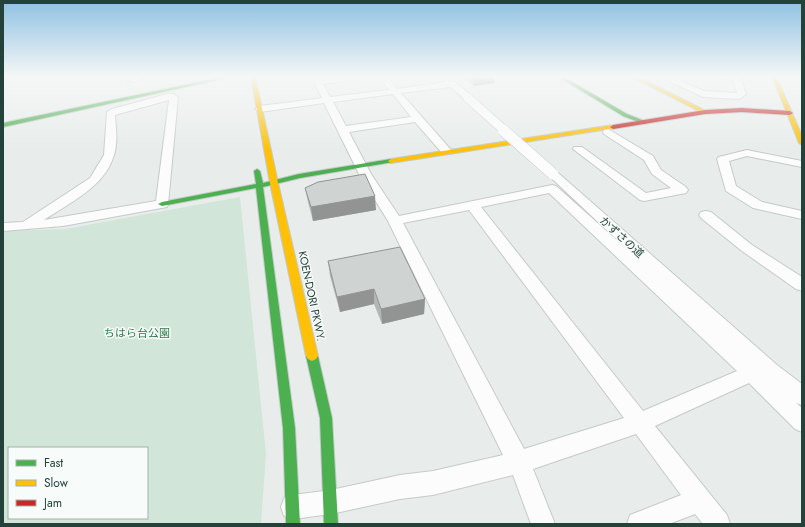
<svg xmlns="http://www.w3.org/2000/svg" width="805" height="527" font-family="Jost,'Noto Sans JP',sans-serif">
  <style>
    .green { fill: #d1e6d8; fill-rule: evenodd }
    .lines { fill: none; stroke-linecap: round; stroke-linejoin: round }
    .street-casing { stroke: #c5cac8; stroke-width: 2 }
    .fast-casing { stroke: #c3cbc8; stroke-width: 2 }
    .slow-casing { stroke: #c3cbc8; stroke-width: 2 }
    .jam-casing { stroke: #c3cbc8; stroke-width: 2 }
    .street { fill: #fcfcfc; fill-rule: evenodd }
    .fast { fill: #4caf50; fill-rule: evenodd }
    .slow { fill: #ffc107; fill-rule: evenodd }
    .jam { fill: #c62828; fill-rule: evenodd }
    .rail-casing { stroke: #c9cdcc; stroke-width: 3 }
    .rail { stroke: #f7fbf9; stroke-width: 2; stroke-dasharray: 5.5; stroke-linecap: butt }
    .street-bridge-far1-casing { stroke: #c5cac8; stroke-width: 10; stroke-linecap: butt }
    .street-bridge-casing { stroke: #c5cac8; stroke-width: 12; stroke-linecap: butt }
    .street-bridge-far1 { stroke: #fcfcfc; stroke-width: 9 }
    .street-bridge { stroke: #fcfcfc; stroke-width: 11 }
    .wall { fill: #b2b6b5 }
    .shaded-wall { fill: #919493 }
    .building { fill: #cfd4d2; stroke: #919493 }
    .labels { text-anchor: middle; stroke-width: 3; stroke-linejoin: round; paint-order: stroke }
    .street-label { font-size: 11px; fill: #24423a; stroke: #f7fbf9 }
    .park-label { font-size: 11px; fill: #2d7a4b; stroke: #f7fbf9 }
  </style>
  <rect width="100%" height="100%" fill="#e8edeb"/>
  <path class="green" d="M240,197L266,454L261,524H3V231L65,229ZM9,448H147V518H9Z"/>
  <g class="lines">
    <defs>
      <path id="street" d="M311,76H319L321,79L348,76H371L367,78L323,84L330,97L389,90L379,76H387L397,89L446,82L442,78L449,76L471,96V100H465L451,87L401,93L451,150L452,152L451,154H443L415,122L349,132L371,174L399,216L552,185L556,186L630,252L547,174L549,172H557L777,365L802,384V405L796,403L802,408V432L795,429L749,383L655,426L727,515L730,524H703L695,514L669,524H627L630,515L681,495L636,434L533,469L555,524H531L513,475L433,495L400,499L331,514L293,519L284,516L281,507L284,498L293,495L331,490L400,475L433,471L503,455L388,221L359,174L324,103L260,112L255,109L260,106L322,98ZM393,94L411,117L346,126L333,102ZM549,193L737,371L643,411L481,207ZM469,210L624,418L524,449L403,223Z
        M634,76H654L637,80L633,78Z
        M658,76H668L704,91L737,93L733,80L719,78L715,76H740L746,94L740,99L703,97Z
        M167,94H174L178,97L168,204L167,207L63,226L3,231V223L23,222L90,178L104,155L107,112L112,109ZM169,100L156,201L44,220C69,203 105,187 114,155C118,143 116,128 115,115Z
        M608,129L653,156L661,170L686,187L688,190L686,193L644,201L640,200L573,149L574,147H582L646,193L671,188L652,174L644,160L604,134L603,132L604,130Z
        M747,150L802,161V167L747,156L729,161L736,186L762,202L802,211V219L753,208L726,191L717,159L719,157Z
        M706,211L711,212L752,245L802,277V291L796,289L742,251L701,218L699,215L701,212Z"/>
      <path id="fast" d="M228,76H236L3,127V123Z
        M557,76H562L627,114L647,122L644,124L623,116Z
        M391,159L394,161L393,162L300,178L263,187L295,428L300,524H286L283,428L256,188L162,206L158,204L162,202L256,184L254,171L257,169L260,171L263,183L299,174Z
        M312,351L316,353L318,356L332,418L338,524H324L320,418L306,356L308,353Z"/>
      <path id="slow" d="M251,76H255L278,183L318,356L316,359L312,361L308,359L306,356L270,183Z
        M630,76H636L708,112L703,113Z
        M772,76H776L802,136V145L799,143Z
        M613,125L616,127L615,128L391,163L388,161L391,159Z"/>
      <path id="jam" d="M742,108L790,111L793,113L790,115L742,112L705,114L613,129L610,127L613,125L705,110Z"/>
    </defs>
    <use href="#street" class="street-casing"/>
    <use href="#fast" class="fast-casing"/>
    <use href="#slow" class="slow-casing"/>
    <use href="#jam" class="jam-casing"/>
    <use href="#street" class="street"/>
    <use href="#fast" class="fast"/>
    <use href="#slow" class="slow"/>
    <use href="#jam" class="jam"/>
    <defs>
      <path id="rail" d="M122,83L158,76"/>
    </defs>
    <use href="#rail" class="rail-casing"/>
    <use href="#rail" class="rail"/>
    <defs>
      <path id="street-bridge-far1" d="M468,98L505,131"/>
      <path id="street-bridge" d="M503,130L553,174"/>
    </defs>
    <use href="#street-bridge-far1" class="street-bridge-far1-casing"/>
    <use href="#street-bridge" class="street-bridge-casing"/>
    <use href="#street-bridge-far1" class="street-bridge-far1"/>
    <use href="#street-bridge" class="street-bridge"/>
  </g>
  <path class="wall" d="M462,76H495L494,83L474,86Z
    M305,188L376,210L313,221L308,202Z
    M328,261L425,299L424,314L382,324L374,304L340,312L330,276Z"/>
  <path class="shaded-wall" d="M475,76H495L494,83L474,86Z
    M375,196L376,210L313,221L311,207Z
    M374,289V304L340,312L337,297Z
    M425,299L424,314L382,324L381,309Z"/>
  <path class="building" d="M365,174L375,196L311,207L305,188L318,182Z
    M400,247L425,299L381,309L374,289L337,297L328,261Z"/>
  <linearGradient id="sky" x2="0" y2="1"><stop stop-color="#8fc1e3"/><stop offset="0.51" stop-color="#f5f7f6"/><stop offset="1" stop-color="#f5f7f6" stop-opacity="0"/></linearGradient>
  <rect width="805" height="150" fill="url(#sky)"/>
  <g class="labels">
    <g class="street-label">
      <text transform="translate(622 237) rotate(42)" y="4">かずさの道</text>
      <text transform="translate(312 296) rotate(78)" y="4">KOEN-DORI PKWY.</text>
    </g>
    <g class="park-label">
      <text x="137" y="337">ちはら台公園</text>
    </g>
  </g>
  <rect width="805" height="527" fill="none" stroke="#24423a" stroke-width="8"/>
  <rect x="8" y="447" width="140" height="72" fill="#f7fbf9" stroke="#a3b1ad"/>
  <rect x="16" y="460" width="20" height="6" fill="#4caf50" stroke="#a3b1ad"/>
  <text x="44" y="467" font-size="12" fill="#24423a">Fast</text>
  <rect x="16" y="480" width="20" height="6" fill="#ffc107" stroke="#a3b1ad"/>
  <text x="44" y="487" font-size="12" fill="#24423a">Slow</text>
  <rect x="16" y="500" width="20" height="6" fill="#c62828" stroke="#a3b1ad"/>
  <text x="44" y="507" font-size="12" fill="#24423a">Jam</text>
</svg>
